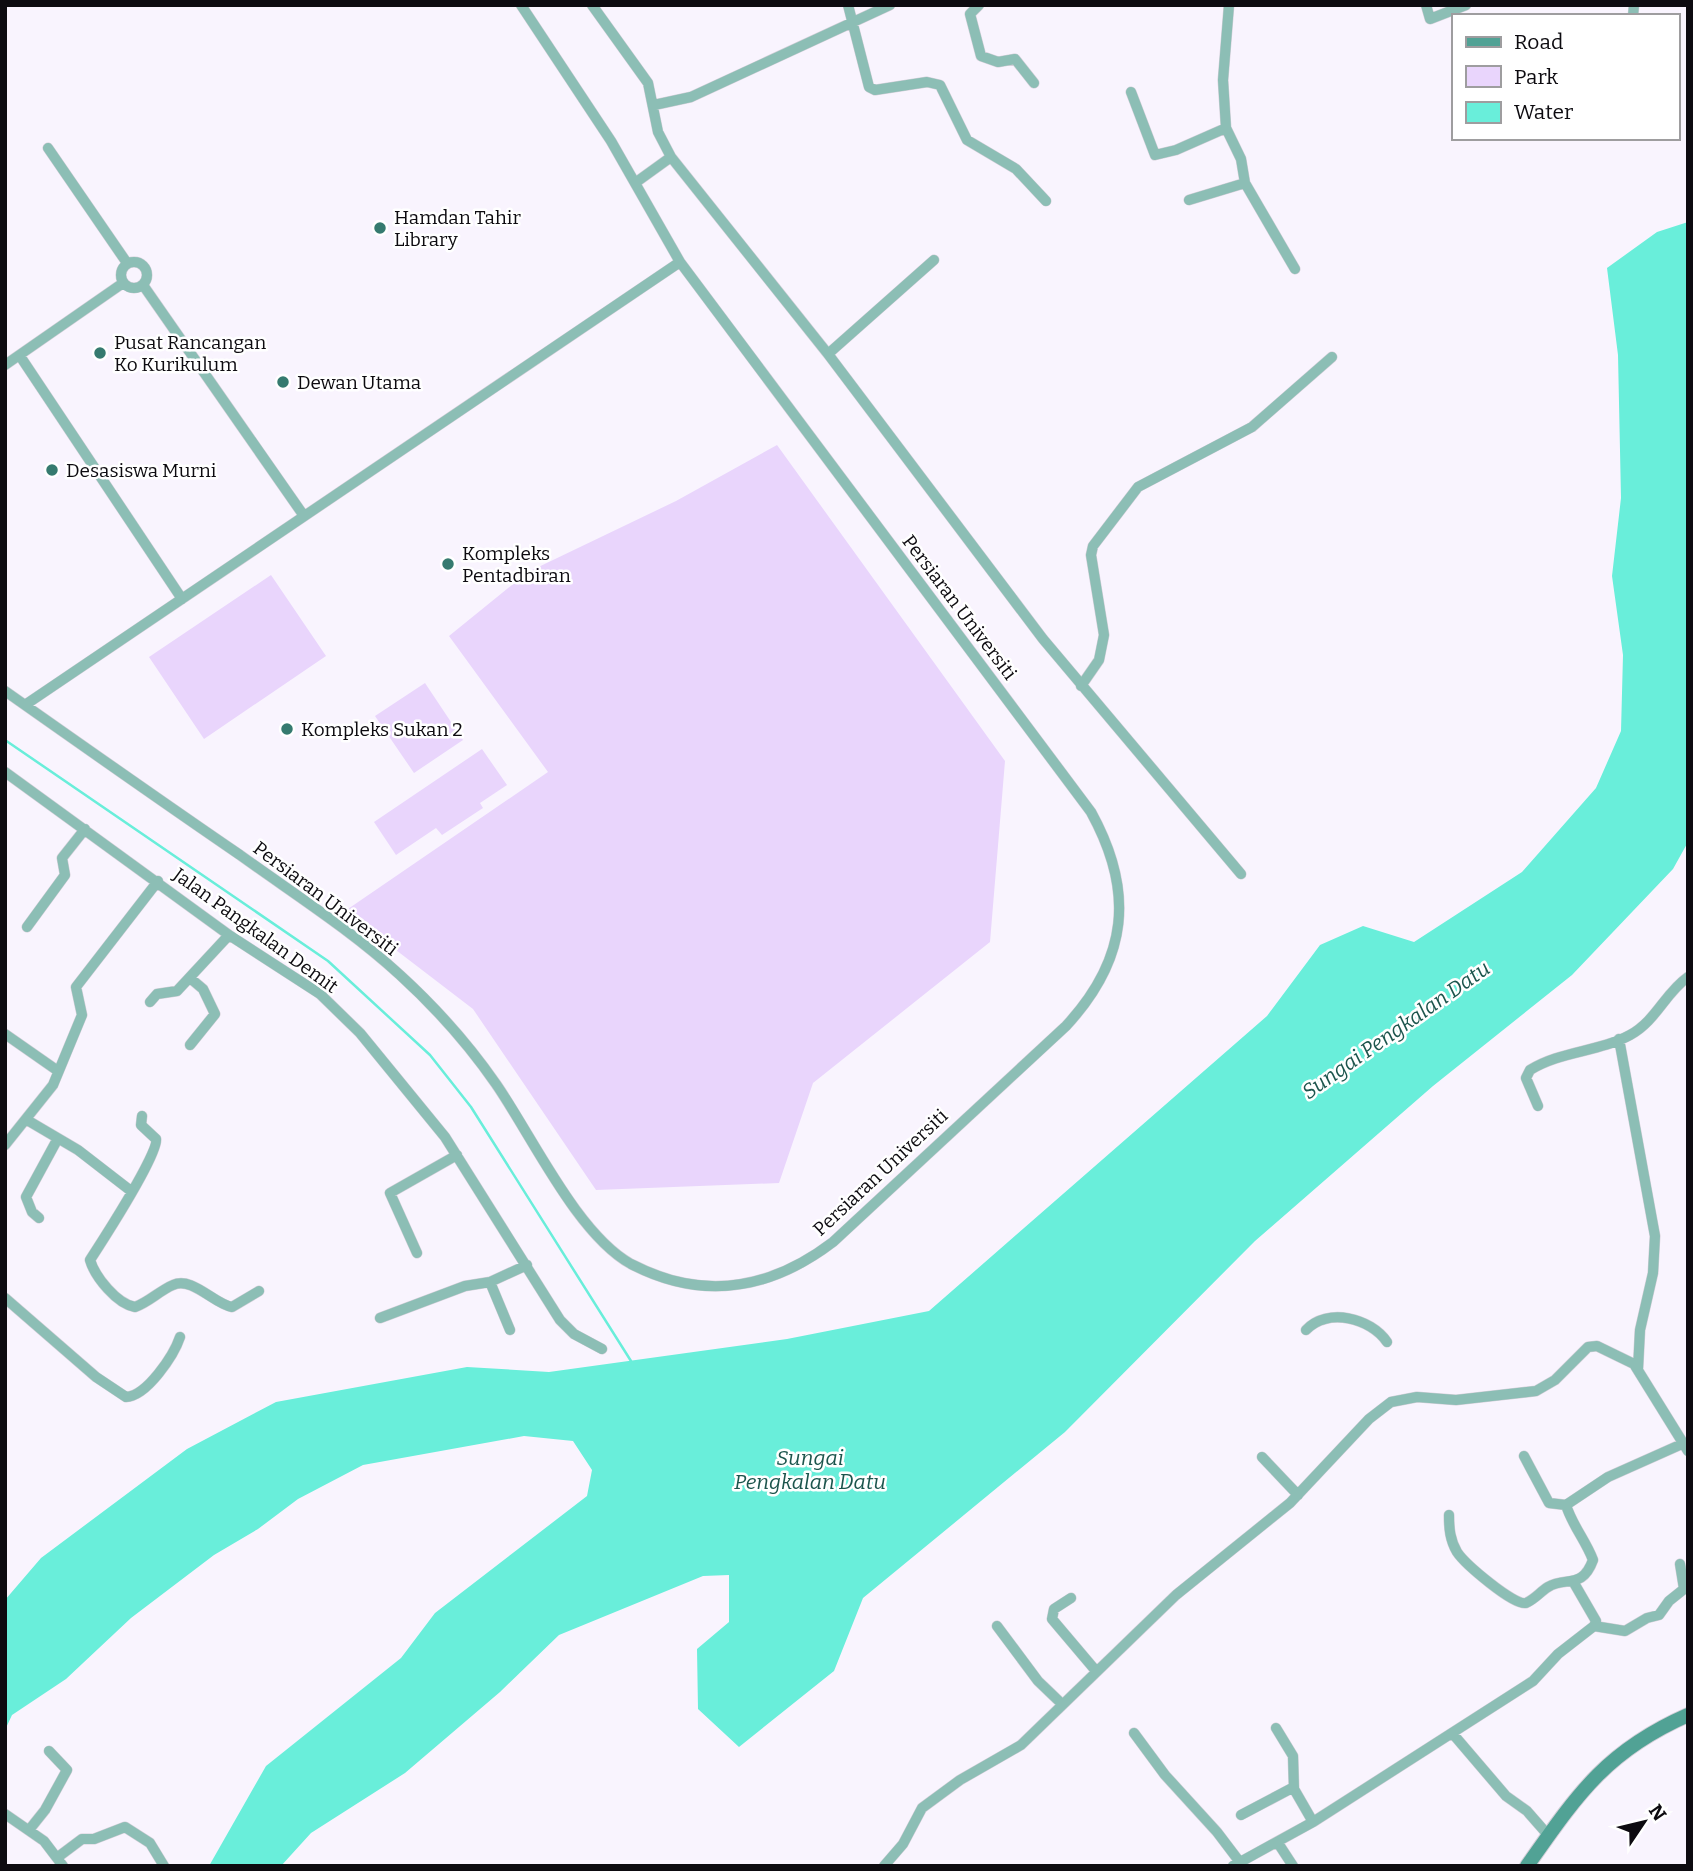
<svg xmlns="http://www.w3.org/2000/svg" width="1693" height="1871" font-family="Bitter,serif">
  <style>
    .green { fill: #e9d5fc }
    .water { fill: #69eeda }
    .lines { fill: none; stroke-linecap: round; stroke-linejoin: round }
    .stream { stroke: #69eeda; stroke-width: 2.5 }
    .minor-casing { stroke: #d3cfd8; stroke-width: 11 }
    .secondary-casing { stroke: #d3cfd8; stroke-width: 16 }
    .minor { stroke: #8cbeb5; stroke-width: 10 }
    .secondary { stroke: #51a295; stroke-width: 14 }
    .poi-dot { fill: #357a6f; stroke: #fff; stroke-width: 2.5 }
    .labels { text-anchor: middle; stroke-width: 5; stroke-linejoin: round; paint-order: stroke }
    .poi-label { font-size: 19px; fill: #0d0b10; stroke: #fff; text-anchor: start }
    .street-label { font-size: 19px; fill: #0d0b10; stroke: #fff }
    .water-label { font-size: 21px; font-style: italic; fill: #1c554d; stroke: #fff }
  </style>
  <rect width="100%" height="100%" fill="#f9f4fe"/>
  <path class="green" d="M777,445L1005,761L990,942L813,1083L779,1183L596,1190L473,1009L345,911L548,772L449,636L528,572L676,501Z
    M271,575L326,656L204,739L149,657Z
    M425,683L463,740L414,773L375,716Z
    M482,749L507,785L480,803L483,808L442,835L436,828L396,855L374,822Z"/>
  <path class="water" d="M1688,222V842L1673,869L1572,975L1433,1086L1255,1241L1065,1432L863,1598L834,1671L739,1747L698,1709L697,1649L729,1622V1575L703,1576L559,1635L500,1692L405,1773L311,1833L281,1866H209L266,1766L401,1658L435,1613L587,1496L592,1470L573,1441L524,1436L363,1465L298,1499L258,1529L214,1555L131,1618L66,1679L12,1715L5,1730V1600L41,1558L187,1449L276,1402L467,1367L549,1372L787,1339L929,1311L1267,1016L1320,945L1363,926L1414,942L1522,872L1596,788L1621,731L1623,655L1612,576L1621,498L1618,355L1607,268L1657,232Z"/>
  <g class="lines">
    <path class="stream" d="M5,740L328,961L430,1055L471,1107L631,1361"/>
    <defs>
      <path id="minor" d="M592,5L648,83L658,132L671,157L828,354L1043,639L1241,874
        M848,5L869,87L875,90L927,82L940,85L967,140L1016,169L1046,201
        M979,5L970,14L981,56L998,62L1015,59L1034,83
        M1229,5L1223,80L1226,128L1241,159L1245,183L1295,269
        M1426,5L1430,19L1466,5
        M1633,16L1634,5
        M1131,92L1155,155L1176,150L1226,128
        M654,105L691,97L890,5
        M48,148L127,263
        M635,183L671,157
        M1189,200L1245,183
        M121 275a13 13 0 1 1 26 0a13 13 0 1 1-26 0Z
        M143,285L304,516
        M828,354L934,260
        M20,356L182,599
        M5,365L123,283
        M1081,686L1099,660L1104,635L1091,555L1093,546L1138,487L1252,427L1332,357
        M5,691C83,746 161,801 240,855C294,894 351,930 400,975C435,1007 469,1045 496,1084C532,1136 577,1234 631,1264C702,1301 770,1290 833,1242L1066,1026C1128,959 1135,892 1091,812L680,262L611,141L521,5
        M25,705L680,262
        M5,772L229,935L320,994L360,1033L445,1137L560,1320L574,1334L602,1349
        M27,927L65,875L62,858L85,829
        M150,1002L157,994L177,991L229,935
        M5,1034L58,1071
        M1619,1039L1655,1236L1653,1273L1640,1330L1638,1369
        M190,1045L215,1014L203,989L190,978
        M1538,1106L1526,1078L1530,1070C1560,1051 1599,1052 1630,1035C1656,1021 1665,993 1688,977
        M142,1116L141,1125L156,1139C160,1152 101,1243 90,1260C95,1277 117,1304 135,1307C149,1302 159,1291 173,1285C192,1276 214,1304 232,1307L259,1291
        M27,1120L78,1150L131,1191
        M5,1145L53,1085L82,1015L76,987L158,881
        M39,1218L32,1212L26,1197L57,1140
        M417,1253L390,1193L457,1155
        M490,1282L510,1330
        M5,1298L96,1377L126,1397C147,1396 174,1355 180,1337
        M380,1318L465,1286L490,1282L527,1265
        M1306,1330C1327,1307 1371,1318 1387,1342
        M1524,1456L1549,1503L1566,1505
        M1262,1457L1298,1495
        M1449,1515C1449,1529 1450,1540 1457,1552C1465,1564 1514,1606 1526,1603C1535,1599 1540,1592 1548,1587C1566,1576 1582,1590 1593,1560C1586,1541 1572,1525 1566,1505L1608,1477L1682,1444
        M1071,1598L1054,1609L1052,1619L1096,1671
        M997,1626L1038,1681L1062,1704
        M1594,1626L1625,1631L1647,1618L1659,1615L1669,1601L1684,1589L1680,1564
        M1276,1728L1293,1756L1294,1789L1313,1822
        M1134,1733L1165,1775L1217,1832L1239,1861
        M1453,1734L1506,1796L1527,1811L1548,1835
        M5,1814L44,1841L63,1866
        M1241,1815L1294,1787
        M29,1830L45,1810L67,1770L49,1751
        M1278,1843L1293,1866
        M58,1857L82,1839H94L125,1827L150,1843L164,1866
        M884,1866L903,1844L922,1808L960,1780L1021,1745L1176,1595L1290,1503L1369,1419L1391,1402L1417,1397L1456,1400L1536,1391L1555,1380L1588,1347L1597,1346L1634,1364L1688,1451
        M1233,1866L1313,1822L1533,1681L1558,1654L1594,1626L1596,1621L1574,1583"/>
      <path id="secondary" d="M1527,1866C1577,1795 1606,1751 1688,1715"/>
    </defs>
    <use href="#minor" class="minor-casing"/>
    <use href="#secondary" class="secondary-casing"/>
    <use href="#minor" class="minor"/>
    <use href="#secondary" class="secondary"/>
  </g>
  <g class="poi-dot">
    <circle cx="380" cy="228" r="7"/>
    <circle cx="100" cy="353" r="7"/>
    <circle cx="283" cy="382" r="7"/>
    <circle cx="52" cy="470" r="7"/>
    <circle cx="448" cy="564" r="7"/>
    <circle cx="287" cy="729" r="7"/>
  </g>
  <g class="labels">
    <g class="poi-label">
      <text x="394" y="224">Hamdan Tahir<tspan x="394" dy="22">Library</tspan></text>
      <text x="114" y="349">Pusat Rancangan<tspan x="114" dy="22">Ko Kurikulum</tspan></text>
      <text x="297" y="389">Dewan Utama</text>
      <text x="66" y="477">Desasiswa Murni</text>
      <text x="462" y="560">Kompleks<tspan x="462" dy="22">Pentadbiran</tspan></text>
      <text x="301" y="736">Kompleks Sukan 2</text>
    </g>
    <g class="street-label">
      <text transform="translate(960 607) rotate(53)" y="7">Persiaran Universiti</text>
      <text transform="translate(326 898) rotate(37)" y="7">Persiaran Universiti</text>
      <text transform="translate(256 930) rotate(36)" y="7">Jalan Pangkalan Demit</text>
      <text transform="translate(880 1172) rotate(-43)" y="7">Persiaran Universiti</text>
    </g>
    <g class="water-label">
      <text transform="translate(1396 1030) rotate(-35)" y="7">Sungai Pengkalan Datu</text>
      <text x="810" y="1465">Sungai<tspan x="810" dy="24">Pengkalan Datu</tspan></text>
    </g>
  </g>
  <rect width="1693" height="1871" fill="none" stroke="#0d0b10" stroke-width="14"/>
  <rect x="1452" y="14" width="228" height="126" fill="#ffffff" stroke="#9e9d9f" stroke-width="2"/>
  <rect x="1466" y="37" width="35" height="10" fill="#51a295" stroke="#9e9d9f" stroke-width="2"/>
  <text x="1514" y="49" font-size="21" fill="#0d0b10">Road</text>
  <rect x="1466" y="66" width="35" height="21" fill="#e9d5fc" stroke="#9e9d9f" stroke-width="2"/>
  <text x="1514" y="84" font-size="21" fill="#0d0b10">Park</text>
  <rect x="1466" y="102" width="35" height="21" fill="#69eeda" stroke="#9e9d9f" stroke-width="2"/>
  <text x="1514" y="119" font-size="21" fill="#0d0b10">Water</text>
  <g transform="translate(1644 1822) rotate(55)" stroke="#ffffff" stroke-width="5" paint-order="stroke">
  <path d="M0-5L12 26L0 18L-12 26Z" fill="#0d0b10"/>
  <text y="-10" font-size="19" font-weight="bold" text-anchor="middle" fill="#0d0b10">N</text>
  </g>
</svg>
